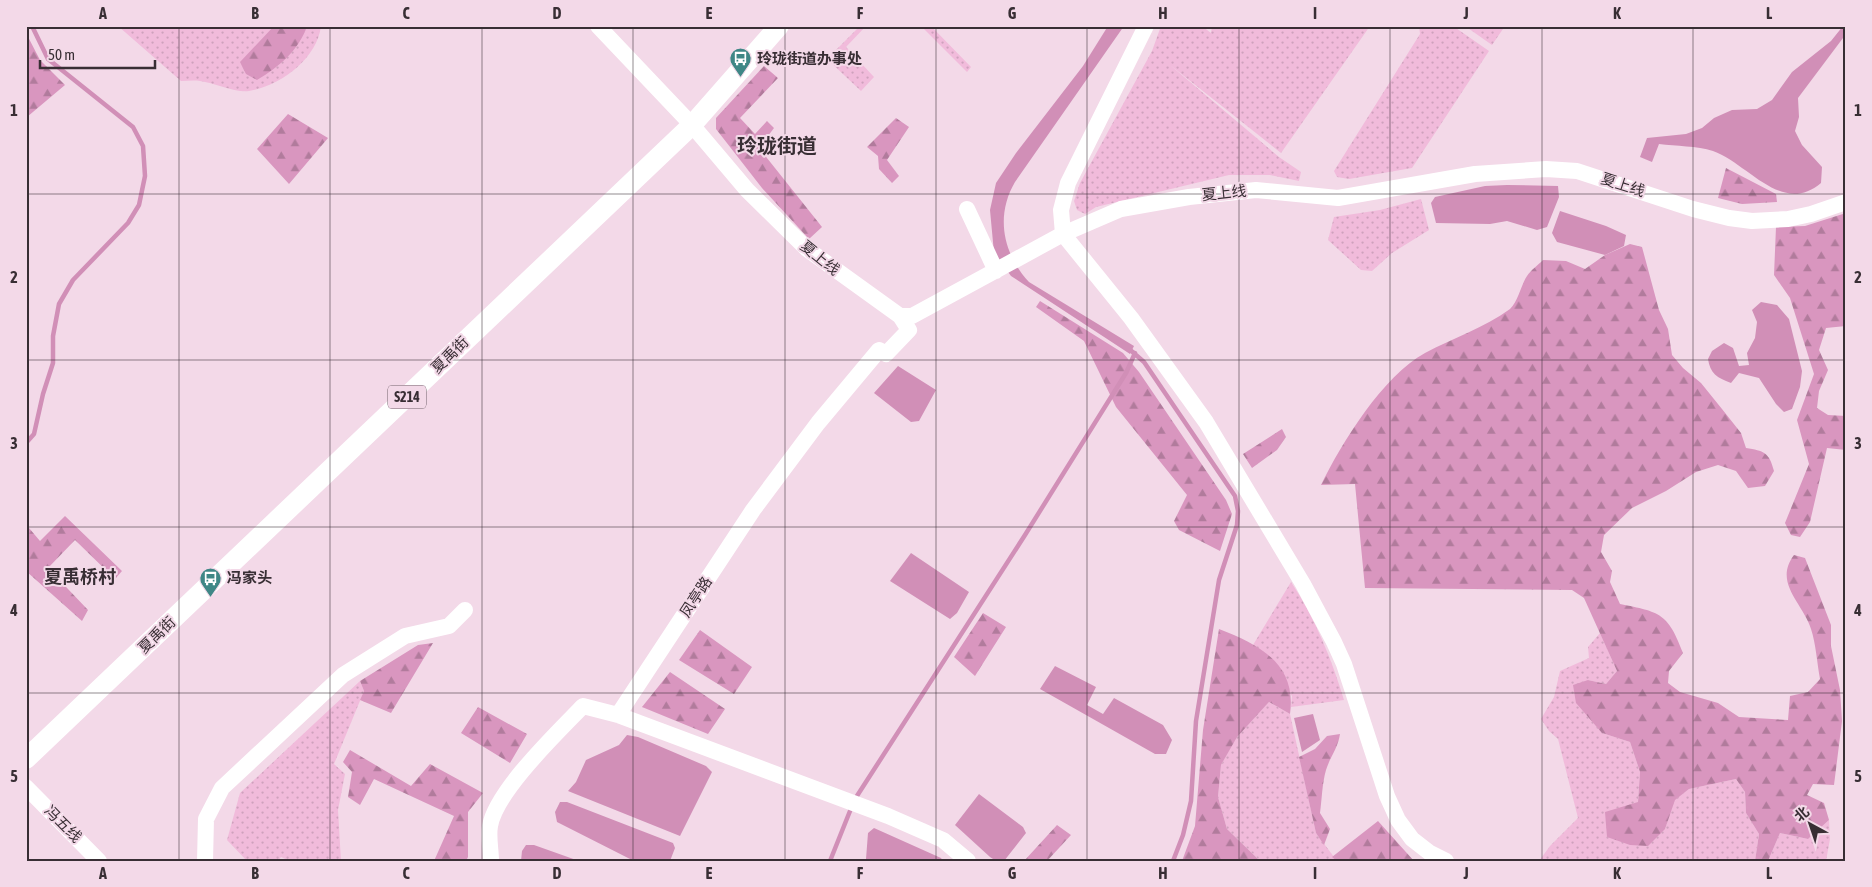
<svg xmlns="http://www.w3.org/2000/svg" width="1872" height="887" font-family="'Asap Condensed','Noto Sans SC',sans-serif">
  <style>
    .grass { fill: url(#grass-dots) }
    .forest { fill: url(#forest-firs) }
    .water { fill: #d18fb7 }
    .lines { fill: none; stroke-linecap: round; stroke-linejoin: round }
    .stream { stroke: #d18fb7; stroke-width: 4.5 }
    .minor { stroke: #fff; stroke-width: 16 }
    .major { stroke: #fff; stroke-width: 20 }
    .grid { fill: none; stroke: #382e34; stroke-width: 1; stroke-opacity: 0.55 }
    .labels { text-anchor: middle; stroke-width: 4; stroke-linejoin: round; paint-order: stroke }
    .shield { fill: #f3d9e8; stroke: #70616a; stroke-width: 1 }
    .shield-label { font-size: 14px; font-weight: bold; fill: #382e34 }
    .poi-label { font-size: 15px; font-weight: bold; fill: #382e34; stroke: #f3d9e8; text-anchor: start }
    .street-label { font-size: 15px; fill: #382e34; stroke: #f3d9e8 }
    .quarter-label { font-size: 18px; font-weight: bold; fill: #382e34; stroke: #f3d9e8 }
    .district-label { font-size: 20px; font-weight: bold; fill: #382e34; stroke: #f3d9e8 }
    .neatline { fill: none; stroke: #382e34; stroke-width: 2 }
    .grid-label { font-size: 16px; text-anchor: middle; font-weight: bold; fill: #382e34 }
  </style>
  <defs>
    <pattern id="grass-dots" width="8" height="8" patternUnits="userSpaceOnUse" patternTransform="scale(1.25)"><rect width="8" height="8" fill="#f1bbdb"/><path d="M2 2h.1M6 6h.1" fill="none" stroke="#cfa1bd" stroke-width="1.8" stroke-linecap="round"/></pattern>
    <pattern id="forest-firs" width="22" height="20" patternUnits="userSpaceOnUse" patternTransform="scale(1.25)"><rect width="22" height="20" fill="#d996bf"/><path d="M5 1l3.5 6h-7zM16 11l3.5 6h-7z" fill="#b17b9c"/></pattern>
  </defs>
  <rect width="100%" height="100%" fill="#f3d9e8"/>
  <path class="grass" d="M118,26H321C317,59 280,86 249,91C236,93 214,83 200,81C194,80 187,81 181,81Z
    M860,26H866L846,47L874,77L861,91L827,59Z
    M921,26H931L971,67L967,72Z
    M1161,26H1202L1211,33L1212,26H1370L1281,153L1170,65L1279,157L1301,172L1299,181L1270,175H1229L1096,207L1085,214L1077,210L1074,201L1080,183L1152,51Z
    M1419,26H1453L1489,51L1412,168L1349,179L1337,177L1334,171L1420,34Z
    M1465,26H1505L1492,45Z
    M1421,199L1429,230L1392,253L1372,271L1361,270L1328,240L1334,217L1380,210Z
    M1291,582C1315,618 1332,660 1344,700L1291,707L1292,696L1253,645Z
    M1600,633L1617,671L1606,684L1588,680L1602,733L1630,742L1640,772L1638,802L1665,829L1674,800L1689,789L1736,779L1745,792L1746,813L1759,834L1755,861H1539L1550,846L1578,818L1558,739L1549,731L1541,719L1554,697L1560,671L1589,658L1588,647Z
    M360,681L364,691L334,764L345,774L338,810L341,861H290L281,857L278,861H247L227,840L240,793Z
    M1269,702L1290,714L1316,833L1337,861H1258L1257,858L1227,829L1218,797L1221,765L1236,737Z
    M1829,820L1830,839L1826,861H1768L1780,833L1808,839Z"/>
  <path class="forest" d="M274,26H307C299,50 279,67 257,80L246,74L240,62Z
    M26,33L40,60L65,85L27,117Z
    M764,66L778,78L740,118L755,134L767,121L774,128L759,148L822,227L809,239L762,188L716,129V118Z
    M288,114L328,138L289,184L257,149Z
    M896,118L909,127L887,160L899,176L892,183L879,169L878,156L867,147Z
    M1726,168L1776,194L1777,202L1742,204L1718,198Z
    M1846,213V326L1826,328L1819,350L1828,370L1819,391L1817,408L1828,415L1846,416V450L1827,448L1810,522L1800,537L1791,535L1785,523L1809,464L1797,420L1814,374L1790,298L1774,275L1776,227L1805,226Z
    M1630,244L1642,247L1659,310L1668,329L1672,355L1683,368L1701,383L1722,409L1741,433L1746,448C1764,451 1769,452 1774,471L1765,486L1748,488L1736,471L1718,465L1696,472L1666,491L1632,508L1604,535L1601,552L1612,571L1610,582L1620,604C1660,612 1668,613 1683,653L1669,671L1668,683L1680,692L1718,703L1739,717L1788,720L1790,696L1808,692L1820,679C1817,663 1816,644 1811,629C1803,603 1773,583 1794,555L1805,558L1831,625V646L1840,690L1842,721L1834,785L1813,784L1807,795L1824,803L1829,820L1808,839L1780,833L1768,861H1755L1759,834L1746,813L1745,792L1736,779L1689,789L1675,800L1665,829L1648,846L1630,845L1607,837L1605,812L1638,802L1640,772L1630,742L1602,733L1576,703L1573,685L1588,680L1606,684L1617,671L1584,598L1572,590L1365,588L1355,484L1321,485C1342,442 1383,376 1425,353C1453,338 1484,328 1510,309C1518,302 1521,285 1527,276C1531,270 1538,265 1543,260L1566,261L1585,269L1605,255Z
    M1040,301L1123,353L1139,372L1226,500L1232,514L1220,551L1179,530L1174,521L1187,495L1116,407L1084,341L1036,307Z
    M1282,429L1286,437L1277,450L1252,468L1243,454Z
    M65,516L122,571L115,579L75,540L48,568L88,610L82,621L26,571V531L29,528L40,541Z
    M983,613L1006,627L975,676L954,657Z
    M1219,629C1260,645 1297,664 1290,714L1269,702L1237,737L1221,765L1218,797L1227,829L1257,858L1258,861H1182L1195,826L1203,730Z
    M700,630L752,667L734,694L679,660Z
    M433,643L391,713L360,700L364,691L360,681L418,645Z
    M670,672L725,709L708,734L642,707Z
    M478,707L527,734L510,763L461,733Z
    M1340,734C1338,748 1330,757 1326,770C1322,784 1322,799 1320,813L1330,829L1324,845L1316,833L1299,757L1315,749L1327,736Z
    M350,750L411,786L430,764L483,793L468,812V857L466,861H434L454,816L374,779L360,805L348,797L352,772L343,762Z
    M1378,821L1414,861H1337L1332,857Z
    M1057,825L1071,835L1047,861H1024Z"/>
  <path class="water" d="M1108,26H1124L1015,182C995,216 1003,254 1029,282L1134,346L1130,354L1011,276L994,253L990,210L996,183L1016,153L1083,66Z
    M1843,26H1846V34L1798,98L1799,117L1795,131L1802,145L1822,167L1821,183C1782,216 1749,164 1713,151C1697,146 1676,146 1659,144L1652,162L1640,157L1647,138L1686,134L1702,128L1714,118L1732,110L1757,109L1772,100L1792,72L1831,41Z
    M1507,185L1558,186L1559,197L1547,227L1537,230L1507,221L1490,224L1436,223L1431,203L1435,197L1485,186Z
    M1560,211L1606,226L1626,235L1624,246L1605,255L1557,242L1552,233Z
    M1761,302L1777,305L1789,319L1802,371L1800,387L1792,409L1784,412L1776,404L1759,378L1739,373L1731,383C1717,378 1710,373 1708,359L1712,351L1724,343L1733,348L1739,366L1749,365L1747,353L1755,338L1757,322L1752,310Z
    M898,366L936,390L919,421L911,422L874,393Z
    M911,553L969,592L957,613L950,619L890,581Z
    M1055,666L1096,687L1087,705L1103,714L1114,698L1163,725L1172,740L1166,754H1155L1040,689Z
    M1313,714L1320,740L1302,752L1294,718Z
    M627,735L638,737L706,766L712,772L680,836L568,791L576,782L586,760L619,745Z
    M979,794L1023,827L1026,833L1004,861H996L990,857L955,825Z
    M560,802H567L673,843L675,848L670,861H634L557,822L555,812Z
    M874,828L941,858L943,861L866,859L868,833Z
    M526,845H534L579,861H521L522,851Z"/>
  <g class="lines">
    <path class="stream" d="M1128,348L1144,362L1235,496L1238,511L1237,525L1219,580L1196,721L1191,801L1183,835L1173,861
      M26,443L34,434L43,394L53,363V336L59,304L73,280L128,223L139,205L145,176L143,146L133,127L48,59L32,26
      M855,799L1025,535L1126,373L1135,353
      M830,861L852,806"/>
    <path class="minor" d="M598,26L692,125L747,190L807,249L900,316H912L1063,234L1121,209L1189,197L1256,190L1338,198L1475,174L1546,169L1577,171L1693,209L1729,218L1752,221L1788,219L1811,214L1846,202
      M1146,26L1068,183L1061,210L1063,234L1131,318L1206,422L1303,584L1334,642L1344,664L1387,796L1398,820L1412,839L1430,853L1446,861
      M967,209L996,271
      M618,715L753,510L818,423L879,350L886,354L909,330L900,316
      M26,787L99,861
      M205,861L206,819L222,788L343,675L405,636L449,626L465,610
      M491,861C491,850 488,837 490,826C496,791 558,732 583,706L618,715L888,816L943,840L968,861"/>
    <path class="major" d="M26,759L692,125L779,26"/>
  </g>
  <path class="grid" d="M179,26V861M330,26V861M482,26V861M633,26V861M785,26V861M936,26V861M1087,26V861M1239,26V861M1390,26V861M1542,26V861M1693,26V861M26,194H1846M26,360H1846M26,527H1846M26,693H1846"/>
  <defs>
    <symbol id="bus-pin" viewBox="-11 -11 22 30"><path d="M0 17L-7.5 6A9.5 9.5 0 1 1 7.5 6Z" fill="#3f8786" stroke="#f3d9e8"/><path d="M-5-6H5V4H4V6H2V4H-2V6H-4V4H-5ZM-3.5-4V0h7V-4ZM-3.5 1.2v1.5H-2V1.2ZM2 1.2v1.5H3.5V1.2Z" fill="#fff"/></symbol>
  </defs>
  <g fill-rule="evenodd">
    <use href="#bus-pin" x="728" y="46" width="25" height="34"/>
    <use href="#bus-pin" x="198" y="566" width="25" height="34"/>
  </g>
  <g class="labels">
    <rect class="shield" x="388" y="385.5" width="38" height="23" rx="4"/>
    <g class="shield-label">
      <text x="407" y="402">S214</text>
    </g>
    <g class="poi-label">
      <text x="757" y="64">玲珑街道办事处</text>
      <text x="227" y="583">冯家头</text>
    </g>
    <g class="street-label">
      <text transform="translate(1623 185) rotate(18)" y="5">夏上线</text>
      <text transform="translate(1224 193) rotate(-6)" y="5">夏上线</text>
      <text transform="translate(820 258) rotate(39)" y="5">夏上线</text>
      <text transform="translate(450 355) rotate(-44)" y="5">夏禹街</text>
      <text transform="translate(696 597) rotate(-57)" y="5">凤亭路</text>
      <text transform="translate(157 635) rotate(-44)" y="5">夏禹街</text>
      <text transform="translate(63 824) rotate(45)" y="5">冯五线</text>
    </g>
    <g class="quarter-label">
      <text x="80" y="583">夏禹桥村</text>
    </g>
    <g class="district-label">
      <text x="777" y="153">玲珑街道</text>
    </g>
  </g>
  <rect width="1872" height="887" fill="none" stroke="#f3d9e8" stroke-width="55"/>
  <g transform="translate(1810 824) rotate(320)" stroke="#f3d9e8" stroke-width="4" paint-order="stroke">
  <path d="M0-4L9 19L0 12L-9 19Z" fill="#382e34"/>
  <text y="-8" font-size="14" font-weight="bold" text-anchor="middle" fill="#382e34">北</text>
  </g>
  <path d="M40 60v8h115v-8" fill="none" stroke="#382e34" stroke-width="2.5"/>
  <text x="48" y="60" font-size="15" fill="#382e34" stroke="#f3d9e8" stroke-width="4" paint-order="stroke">50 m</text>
  <rect x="28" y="28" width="1816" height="832" class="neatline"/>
  <g class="grid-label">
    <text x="103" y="19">A</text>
    <text x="255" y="19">B</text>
    <text x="406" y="19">C</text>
    <text x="557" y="19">D</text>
    <text x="709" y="19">E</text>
    <text x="860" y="19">F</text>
    <text x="1012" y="19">G</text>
    <text x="1163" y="19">H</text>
    <text x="1315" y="19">I</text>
    <text x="1466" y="19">J</text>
    <text x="1617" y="19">K</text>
    <text x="1769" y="19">L</text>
    <text x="14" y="116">1</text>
    <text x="1858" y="116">1</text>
    <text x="14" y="283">2</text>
    <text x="1858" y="283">2</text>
    <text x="14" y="449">3</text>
    <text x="1858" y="449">3</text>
    <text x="14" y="616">4</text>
    <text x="1858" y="616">4</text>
    <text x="14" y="782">5</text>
    <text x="1858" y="782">5</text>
    <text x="103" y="879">A</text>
    <text x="255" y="879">B</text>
    <text x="406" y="879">C</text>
    <text x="557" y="879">D</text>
    <text x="709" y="879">E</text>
    <text x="860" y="879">F</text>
    <text x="1012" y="879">G</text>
    <text x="1163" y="879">H</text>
    <text x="1315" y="879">I</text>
    <text x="1466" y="879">J</text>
    <text x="1617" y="879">K</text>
    <text x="1769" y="879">L</text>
  </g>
</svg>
